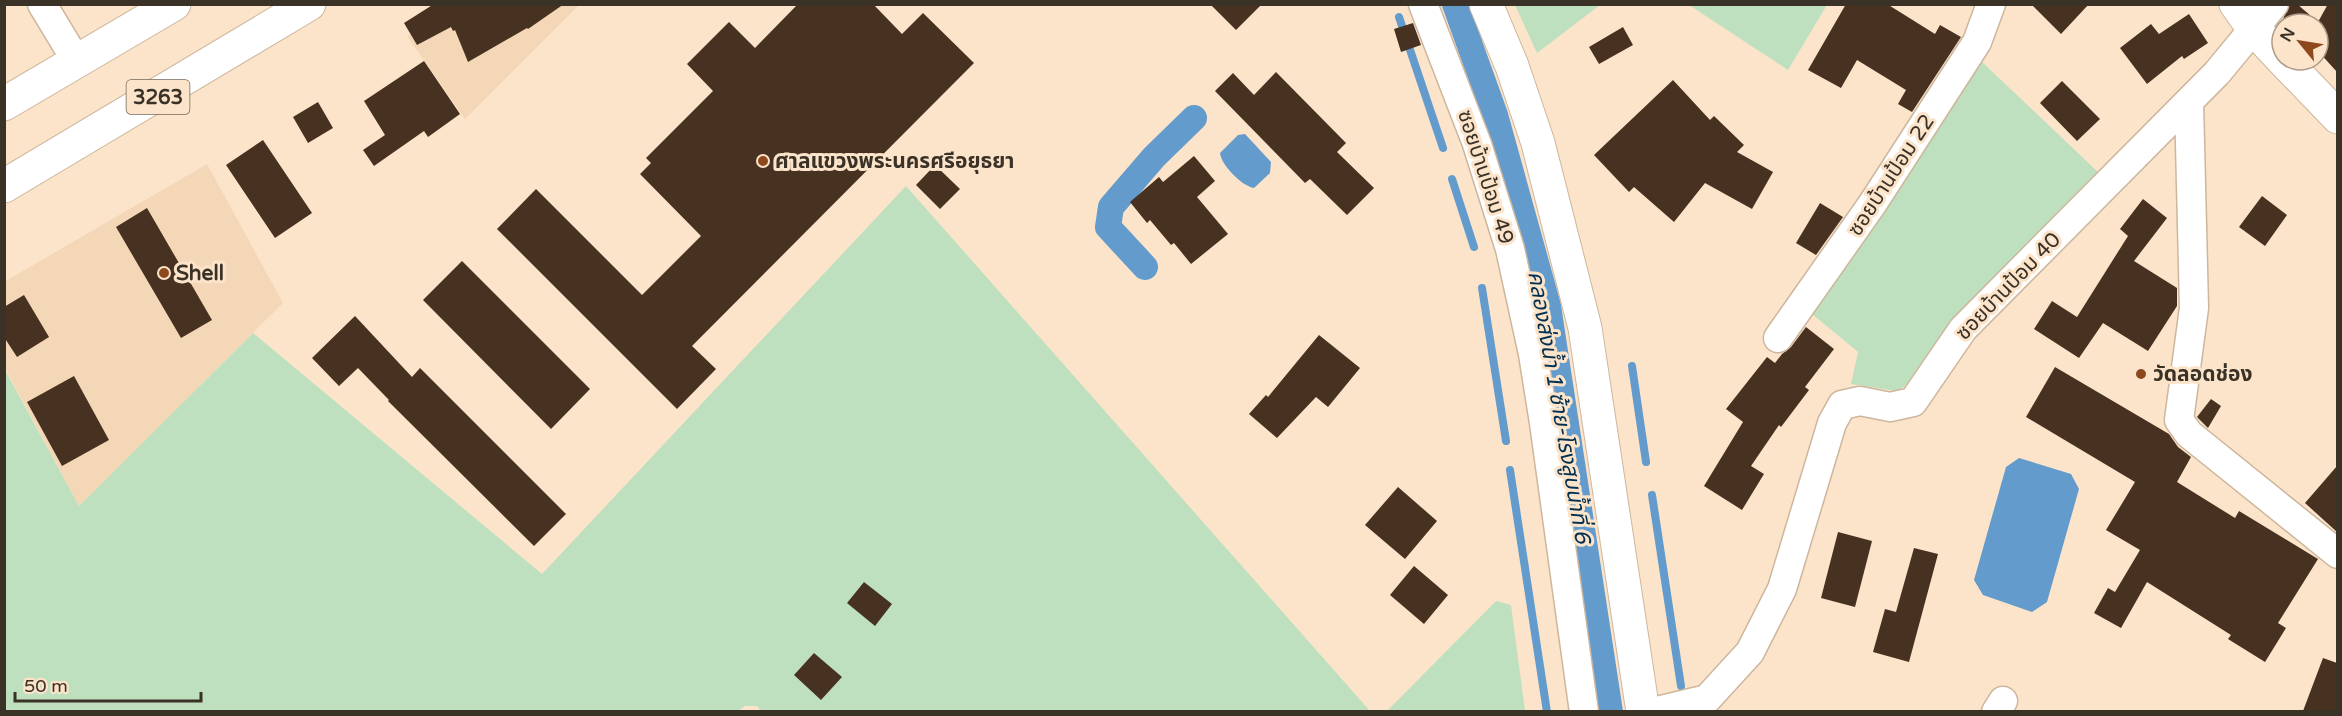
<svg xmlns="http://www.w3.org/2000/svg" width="2342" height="716" font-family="'Varela Round','Noto Sans Thai',sans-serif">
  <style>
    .built { fill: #f4d7b7 }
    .green { fill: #bfe0be }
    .water { fill: #629bcc }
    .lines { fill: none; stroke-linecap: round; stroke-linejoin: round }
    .stream { stroke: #629bcc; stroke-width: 8 }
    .canal { stroke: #629bcc; stroke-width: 26 }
    .building { fill: #473120 }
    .street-casing { stroke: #cdb69d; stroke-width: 31 }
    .secondary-casing { stroke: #cdb69d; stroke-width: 35 }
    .primary-casing { stroke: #cdb69d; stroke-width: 35 }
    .street { stroke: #fff; stroke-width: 28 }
    .secondary { stroke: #fff; stroke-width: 33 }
    .primary { stroke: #fff; stroke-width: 33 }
    .poi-dot { fill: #8d491d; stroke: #fce4ca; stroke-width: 2 }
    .labels { text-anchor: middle; stroke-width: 6; stroke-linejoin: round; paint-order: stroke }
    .shield { fill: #fce4ca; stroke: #746758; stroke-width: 1.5 }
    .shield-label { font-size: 20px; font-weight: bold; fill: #3a3127 }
    .poi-label { font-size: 21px; font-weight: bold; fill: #3a3127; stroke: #fce4ca; text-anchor: start }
    .street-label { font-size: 21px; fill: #3a3127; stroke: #fce4ca }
    .water-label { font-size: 22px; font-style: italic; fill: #023051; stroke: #fce4ca }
  </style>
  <rect width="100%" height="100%" fill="#fce4ca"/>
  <path class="built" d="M457,5H579L465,119L407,36Z
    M207,164L283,303L79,506L5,368L4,282Z"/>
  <path class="green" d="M1515,5H1600L1537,53Z
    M1689,5H1827L1788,70Z
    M1979,59L2099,173L1913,381L1897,391L1851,384L1858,352L1812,314Z
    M906,186L1370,711L762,712L757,706H745L736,712L5,711L4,368L79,506L253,333L542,574Z
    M1496,601L1511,605L1525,711H1387Z"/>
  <path class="water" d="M1245,134L1271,162L1270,173L1254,188C1242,186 1221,165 1220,153L1238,135Z
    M2019,458L2071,474L2079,489L2047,602L2032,612L1983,595L1974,580L2006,467Z"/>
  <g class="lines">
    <path class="stream" d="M1399,17L1443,148
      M1452,179L1474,247
      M1482,288L1506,441
      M1632,366L1646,462
      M1510,470L1547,712
      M1652,495L1681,686"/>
    <path class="canal" d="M1455,4L1495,115L1548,306L1610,712
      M1145,267L1108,227L1111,207L1154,157L1194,118"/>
  </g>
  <path class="building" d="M434,4H564L528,29L527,28L468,62L455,30L453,31L451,27L417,45L404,23Z
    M798,4H873L902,34L923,13L974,63L692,346L716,369L677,409L497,229L536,189L642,295L701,236L640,174L651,163L646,158L713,91L687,64L729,22L755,48Z
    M1210,4H1262L1236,30Z
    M1846,4H1887L1935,34L1940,25L1961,37L1912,112L1898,104L1906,90L1857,60L1841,88L1808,70Z
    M2031,4H2089L2061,34Z
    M2290,4H2297L2318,22L2328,4H2337V72L2318,51V24H2289L2283,19Z
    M2189,14L2208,43L2184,59L2182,56L2147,84L2120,48L2151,24L2159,34Z
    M1413,23L1421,45L1401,52L1394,29Z
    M1623,27L1633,45L1599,64L1589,47Z
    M424,61L460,114L428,137L424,131L374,166L363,150L385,135L364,101Z
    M1276,72L1346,143L1337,152L1374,188L1347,215L1310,179L1305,183L1215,91L1233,73L1254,95Z
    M1673,80L1710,120L1714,116L1744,145L1737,152L1773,172L1752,209L1705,183L1674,222L1634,187L1629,192L1594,155Z
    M2062,81L2100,119L2077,141L2040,103Z
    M318,102L333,128L308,143L293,117Z
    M263,140L312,213L275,238L226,165Z
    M1194,156L1215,181L1197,197L1228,234L1191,264L1174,243L1171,245L1150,220L1147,223L1130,202L1159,177L1163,182Z
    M935,165L960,189L940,209L916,185Z
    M2262,196L2287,215L2265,246L2239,227Z
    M2143,199L2167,218L2134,261L2177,288V306L2148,351L2103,323L2079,358L2034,329L2052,301L2077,317L2128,236L2120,229Z
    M1820,203L1843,217L1816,255L1796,243Z
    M147,208L212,320L181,338L116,227Z
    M462,261L590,389L551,429L423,300Z
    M24,295L49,337L17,357L4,337V307Z
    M355,316L412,377L420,368L566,514L534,546L388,401L389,400L358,368L339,386L312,358Z
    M1806,327L1834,349L1805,387L1809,390L1781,427L1779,425L1751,466L1764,474L1742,510L1704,486L1743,422L1726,409L1767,357L1775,363L1782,354L1791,347Z
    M1319,335L1360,368L1328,407L1316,397L1277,438L1249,414L1266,395L1268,397Z
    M2055,367L2169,434L2178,447L2191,457L2177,482L2235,518L2239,511L2318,559L2278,623L2286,628L2265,662L2228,639L2231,635L2147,582L2121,628L2094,613L2108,588L2115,592L2140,550L2106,530L2135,482L2026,417Z
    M74,376L109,440L62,466L27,402Z
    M2211,399L2221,406L2208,428L2197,417Z
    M2337,466V532L2305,503Z
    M1398,487L1437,521L1405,559L1365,525Z
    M1838,532L1872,541L1855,607L1821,598Z
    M1914,548L1938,554L1909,662L1873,652L1885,609L1896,612Z
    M1414,566L1448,595L1424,624L1390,595Z
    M864,582L892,604L875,626L847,603Z
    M814,653L842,677L821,700L794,675Z
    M2323,658L2337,663V711H2303Z"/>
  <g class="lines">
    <defs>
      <path id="street" d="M42,4L77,62
        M1423,4L1477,144L1510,249L1533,354L1544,423L1584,712
        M2189,102L2194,308L2179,420L2189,434L2338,554
        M1778,338L1873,203L1977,42L1991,4
        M1652,712L1707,699L1750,652L1782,589L1832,423L1842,405L1860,401L1890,407L1913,402L1963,329L2217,73L2274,4
        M1996,712L2003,701"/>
      <path id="secondary" d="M1486,4L1512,66L1538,143L1585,328L1643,712
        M2236,4L2253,28L2282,59
        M2283,60L2338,117"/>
      <path id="primary" d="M4,104L174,4
        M4,186L309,4"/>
    </defs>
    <use href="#street" class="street-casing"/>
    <use href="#secondary" class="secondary-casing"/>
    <use href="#primary" class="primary-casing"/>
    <use href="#street" class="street"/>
    <use href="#secondary" class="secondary"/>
    <use href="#primary" class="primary"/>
  </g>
  <g class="poi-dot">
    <circle cx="763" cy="161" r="6"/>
    <circle cx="164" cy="273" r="6"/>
    <circle cx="2141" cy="374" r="6"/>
  </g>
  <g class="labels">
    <rect class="shield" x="126.5" y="80" width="63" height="34" rx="4.5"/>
    <g class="shield-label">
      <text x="158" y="104">3263</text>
    </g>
    <g class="poi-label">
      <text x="775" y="168">ศาลแขวงพระนครศรีอยุธยา</text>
      <text x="176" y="280">Shell</text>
      <text x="2153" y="381">วัดลอดช่อง</text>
    </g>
    <g class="street-label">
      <text transform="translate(1891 175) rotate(-57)" y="7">ซอยบ้านป้อม 22</text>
      <text transform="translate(1486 177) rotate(72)" y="7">ซอยบ้านป้อม 49</text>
      <text transform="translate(2008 286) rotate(-46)" y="7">ซอยบ้านป้อม 40</text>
    </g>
    <g class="water-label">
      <text transform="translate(1560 407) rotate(80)" y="8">คลองส่งน้ำ 1 ซ้าย-โรงสูบน้ำที่ 6</text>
    </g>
  </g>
  <rect width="2342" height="716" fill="none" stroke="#3a3127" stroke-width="12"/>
  <g transform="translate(2300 42) rotate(300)"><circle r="28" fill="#fce4ca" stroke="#ae9c89" stroke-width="1.5"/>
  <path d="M0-4.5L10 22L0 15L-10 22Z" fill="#8d491d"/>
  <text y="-9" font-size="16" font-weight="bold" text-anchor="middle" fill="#3a3127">N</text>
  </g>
  <path d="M15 692v9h186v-9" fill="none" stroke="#3a3127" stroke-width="3"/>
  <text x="24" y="692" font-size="18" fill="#3a3127" stroke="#fce4ca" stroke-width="4.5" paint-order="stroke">50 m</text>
</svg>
